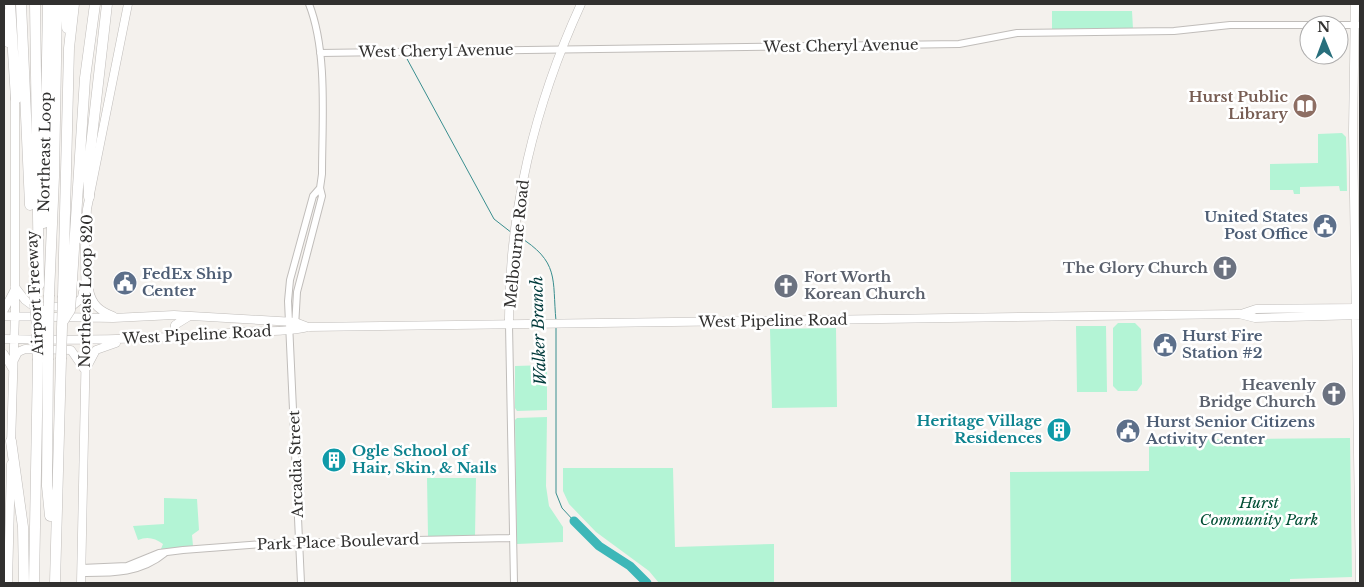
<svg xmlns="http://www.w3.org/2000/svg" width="1364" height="587" font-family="'Libre Baskerville',serif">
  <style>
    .green { fill: #b3f4d5 }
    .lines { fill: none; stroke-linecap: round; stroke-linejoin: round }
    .stream { stroke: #398e8f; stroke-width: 1 }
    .river { stroke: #3db7b8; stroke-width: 9 }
    .tertiary-casing { stroke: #c0bdba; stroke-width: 8 }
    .secondary-casing { stroke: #c0bdba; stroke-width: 9 }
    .motorway-casing { stroke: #c0bdba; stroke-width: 11 }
    .tertiary { stroke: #fff; stroke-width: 6 }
    .secondary { stroke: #fff; stroke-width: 8 }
    .motorway { stroke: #fff; stroke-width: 10 }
    .motorway-bridge-casing { stroke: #c0bdba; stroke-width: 11; stroke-linecap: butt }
    .motorway-bridge { stroke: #fff; stroke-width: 10 }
    .labels { text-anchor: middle; stroke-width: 5; stroke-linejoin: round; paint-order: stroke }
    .street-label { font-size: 15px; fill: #31302f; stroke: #fff }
    .education-label { font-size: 15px; font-weight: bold; fill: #785e54; stroke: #fff; text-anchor: end }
    .service-label { font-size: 15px; font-weight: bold; fill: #4e5e75; stroke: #fff; text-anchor: start }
    .worship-label { font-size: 15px; font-weight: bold; fill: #5b616d; stroke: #fff; text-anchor: end }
    .culture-label { font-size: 15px; font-weight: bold; fill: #0d838f; stroke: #fff; text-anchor: end }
    .park-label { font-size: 15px; font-style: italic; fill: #004e34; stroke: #fff }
    .water-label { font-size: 16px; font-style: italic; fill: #003a3b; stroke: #fff }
  </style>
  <rect width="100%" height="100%" fill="#f4f1ed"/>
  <path class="green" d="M1052,11H1132L1133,29H1052Z
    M1342,133L1346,137L1347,191H1340L1339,186L1300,187V194H1294L1293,190H1270V164L1318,163V134Z
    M1118,323H1135L1141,329L1142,384L1137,391H1118L1113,386V328Z
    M1076,326H1106L1107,392H1077Z
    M836,328L837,407L772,408L770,329Z
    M547,365V410L517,411L515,408V366Z
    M547,417L546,486L549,506L563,527V542L517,544L515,420L517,418Z
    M1350,438L1352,577L1290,579V583H1011L1010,472L1149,471V440Z
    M563,468H673L675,547L774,544V583H659L649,571L596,532L569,504L563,491Z
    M427,478H476L475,536H428Z
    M164,498L197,499L199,530L192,535L193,546L161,549L163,544C155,538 147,536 138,540L133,526L164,524Z"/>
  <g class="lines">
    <path class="stream" d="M406,57L494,219L512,233
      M518,236C560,262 552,278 556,321
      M556,328V493L562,508L574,521"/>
    <path class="river" d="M574,521L599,546L630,566L647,583"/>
    <defs>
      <path id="tertiary" d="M320,53L959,44L1017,33L1174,31L1230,25H1360
        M509,325L514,583
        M295,327L297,292L322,196L320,188L322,174C322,122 328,52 309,4
        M81,568L127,566L159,553L183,550L276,543L511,538
        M81,573C111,573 140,574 165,553
        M301,583L288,301L290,280L313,196L320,188"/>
      <path id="secondary" d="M1355,4L1353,130L1360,583
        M4,13L8,43
        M15,287L25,300L33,306L71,307L82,298L83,292
        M89,290C92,305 100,311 113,316
        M4,310L14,291
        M1241,314L1256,309L1360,308
        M4,316L113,318L174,315L295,322L308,327
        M509,325C508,214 535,104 581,4
        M173,337L175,325L188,317
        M4,339C84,341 163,339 243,332C265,330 287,333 308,327L1239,314L1255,318L1360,315
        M4,354L12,368
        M14,360L18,352L25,349L71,350L84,369
        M87,367L96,350L116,343
        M11,445L15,313V94
        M8,583L11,464
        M81,583L86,340L85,247L87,209L128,4"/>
      <path id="motorway" d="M10,4L16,99
        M21,4L30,205
        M66,4L67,28
        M89,197L88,172L107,4
        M44,223L48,4
        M34,291L39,285L35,4
        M49,295L54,177L57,4
        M63,296L69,48L74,4
        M71,296L85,78L95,4
        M48,360L47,486L50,516
        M11,441L23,527L24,583
        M34,583L38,360
        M55,583L61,359"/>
    </defs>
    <use href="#tertiary" class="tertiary-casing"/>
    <use href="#secondary" class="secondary-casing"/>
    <use href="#motorway" class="motorway-casing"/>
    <use href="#tertiary" class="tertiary"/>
    <use href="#secondary" class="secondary"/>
    <use href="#motorway" class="motorway"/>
    <defs>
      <path id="motorway-bridge" d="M34,291L37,328
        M63,321L70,310L71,296
        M37,328L43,322V311
        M37,334L38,360
        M61,359L63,296
        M48,360L49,295"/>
    </defs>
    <use href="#motorway-bridge" class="motorway-bridge-casing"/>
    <use href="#motorway-bridge" class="motorway-bridge"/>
  </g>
  <defs>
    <symbol id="library-disc" viewBox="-11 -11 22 22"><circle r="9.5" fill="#8d6e63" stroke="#fff"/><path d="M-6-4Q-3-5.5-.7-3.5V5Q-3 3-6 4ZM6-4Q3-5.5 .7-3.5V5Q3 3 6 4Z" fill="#fff"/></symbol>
    <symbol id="civic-disc" viewBox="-11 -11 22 22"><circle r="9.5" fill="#5c6f8a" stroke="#fff"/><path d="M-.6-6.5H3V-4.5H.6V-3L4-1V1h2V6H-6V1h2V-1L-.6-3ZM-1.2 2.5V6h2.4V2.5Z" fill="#fff"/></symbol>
    <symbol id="church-disc" viewBox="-11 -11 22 22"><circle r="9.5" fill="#6b7280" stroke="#fff"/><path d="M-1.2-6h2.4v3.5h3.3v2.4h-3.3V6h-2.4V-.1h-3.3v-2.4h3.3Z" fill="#fff"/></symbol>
    <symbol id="building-disc" viewBox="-11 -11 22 22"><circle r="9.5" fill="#0f9aa8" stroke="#fff"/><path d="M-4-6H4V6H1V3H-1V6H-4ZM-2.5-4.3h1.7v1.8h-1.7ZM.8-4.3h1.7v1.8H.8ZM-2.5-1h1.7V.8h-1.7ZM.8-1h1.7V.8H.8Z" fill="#fff"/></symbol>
  </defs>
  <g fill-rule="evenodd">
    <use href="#library-disc" x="1291" y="92" width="28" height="28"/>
    <use href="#civic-disc" x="1311" y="212" width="28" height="28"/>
    <use href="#church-disc" x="1211" y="254" width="28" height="28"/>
    <use href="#civic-disc" x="111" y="269" width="28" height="28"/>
    <use href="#church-disc" x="772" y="272" width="28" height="28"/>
    <use href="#civic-disc" x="1151" y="331" width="28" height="28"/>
    <use href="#church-disc" x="1320" y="380" width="28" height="28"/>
    <use href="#building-disc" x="1045" y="416" width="28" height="28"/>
    <use href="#civic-disc" x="1114" y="417" width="28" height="28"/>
    <use href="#building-disc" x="320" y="446" width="28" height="28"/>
  </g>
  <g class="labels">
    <g class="street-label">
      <text transform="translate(841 46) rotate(-1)" y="5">West Cheryl Avenue</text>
      <text transform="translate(436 51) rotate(-1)" y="5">West Cheryl Avenue</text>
      <text transform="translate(45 152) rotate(-89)" y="5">Northeast Loop</text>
      <text transform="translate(517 244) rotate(-84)" y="5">Melbourne Road</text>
      <text transform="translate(86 291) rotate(-89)" y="5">Northeast Loop 820</text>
      <text transform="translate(35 293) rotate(-93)" y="5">Airport Freeway</text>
      <text transform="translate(773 321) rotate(-1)" y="5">West Pipeline Road</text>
      <text transform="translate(197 335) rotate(-3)" y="5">West Pipeline Road</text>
      <text transform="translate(296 464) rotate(-92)" y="5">Arcadia Street</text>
      <text transform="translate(338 542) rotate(-2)" y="5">Park Place Boulevard</text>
    </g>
    <g class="education-label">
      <text x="1288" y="102">Hurst Public<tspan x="1288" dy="17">Library</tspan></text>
    </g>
    <g class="service-label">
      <text x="1308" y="222" text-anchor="end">United States<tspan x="1308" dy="17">Post Office</tspan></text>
      <text x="142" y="279">FedEx Ship<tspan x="142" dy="17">Center</tspan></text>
      <text x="1182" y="341">Hurst Fire<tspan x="1182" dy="17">Station #2</tspan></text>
      <text x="1146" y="427">Hurst Senior Citizens<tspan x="1146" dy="17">Activity Center</tspan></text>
    </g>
    <g class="worship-label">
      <text x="1208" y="273">The Glory Church</text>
      <text x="804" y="282" text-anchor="start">Fort Worth<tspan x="804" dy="17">Korean Church</tspan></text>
      <text x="1316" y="390">Heavenly<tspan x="1316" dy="17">Bridge Church</tspan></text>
    </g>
    <g class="culture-label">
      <text x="1042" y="426">Heritage Village<tspan x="1042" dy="17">Residences</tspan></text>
      <text x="352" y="456" text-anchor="start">Ogle School of<tspan x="352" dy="17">Hair, Skin, &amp; Nails</tspan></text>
    </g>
    <g class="park-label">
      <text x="1259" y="508">Hurst<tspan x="1259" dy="17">Community Park</tspan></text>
    </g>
    <g class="water-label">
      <text transform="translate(538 331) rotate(-92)" y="6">Walker Branch</text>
    </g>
  </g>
  <rect width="1364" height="587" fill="none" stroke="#31302f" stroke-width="10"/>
  <g transform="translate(1324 40) rotate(359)"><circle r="24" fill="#ffffff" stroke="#adacac"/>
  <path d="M0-4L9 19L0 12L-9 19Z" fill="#286f7c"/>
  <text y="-8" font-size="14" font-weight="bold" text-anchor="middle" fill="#31302f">N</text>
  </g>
</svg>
